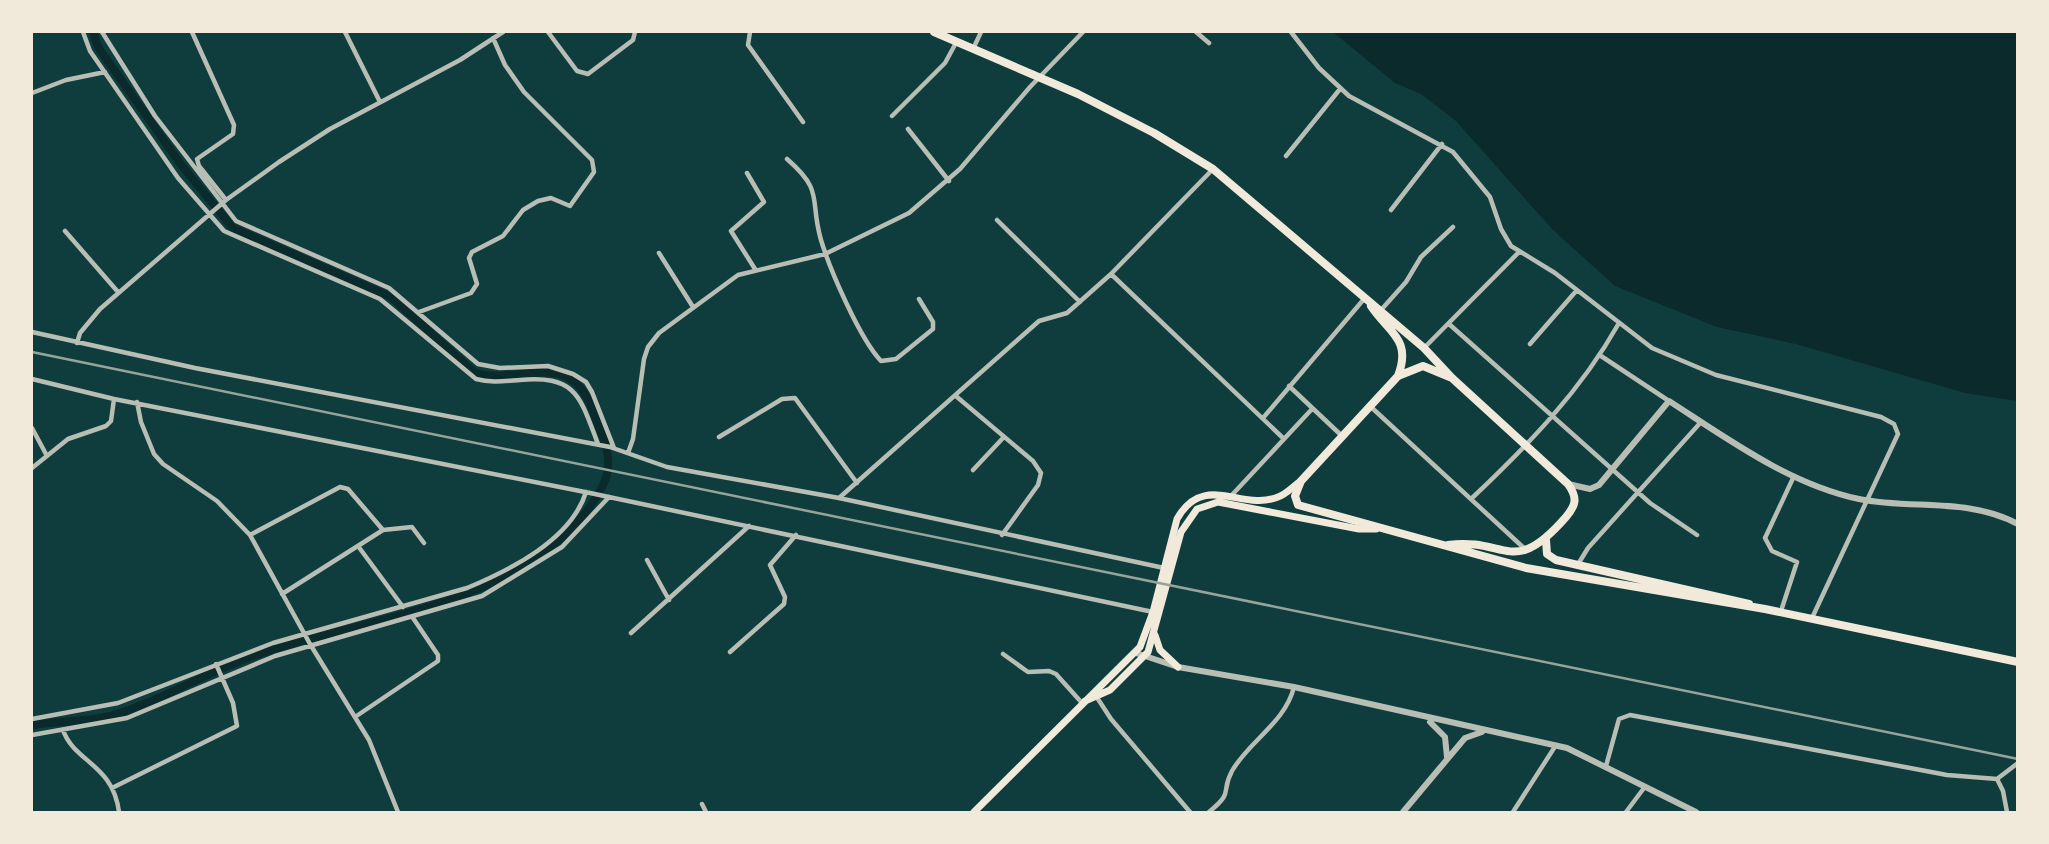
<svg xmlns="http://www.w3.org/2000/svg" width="2049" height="844" font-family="'Golos Text',sans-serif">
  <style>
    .water { fill: #0a2a2b }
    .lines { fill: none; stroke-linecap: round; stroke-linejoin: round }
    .canal { stroke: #0a2a2b; stroke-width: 8 }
    .minor { stroke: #b8beb3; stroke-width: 4.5 }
    .tertiary { stroke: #b8beb3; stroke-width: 6 }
    .secondary { stroke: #f1e9da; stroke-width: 7 }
    .trunk { stroke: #f1e9da; stroke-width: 8 }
    .rail { stroke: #97a49c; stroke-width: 2.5 }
  </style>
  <rect width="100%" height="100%" fill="#0f3d3e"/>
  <path class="water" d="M1333,32H2017V401L1965,393L1796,344L1717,327L1615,286L1552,229L1456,121L1421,94L1395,83Z"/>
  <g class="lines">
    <path class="canal" d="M32,725C58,721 85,722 110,716C163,701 210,669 262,653C367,618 514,605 586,512C607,484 615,467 602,435C595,418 590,396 576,383C547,359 506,385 474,372L391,297L233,228L182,166L98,47L93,32"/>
    <path class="minor" d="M83,32L90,51L178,178L224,231L380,299L476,379C491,383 505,381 520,380C577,375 580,397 598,444
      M102,32L155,116L236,221L389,288L478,364L500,368L548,366L573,374L586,382L592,392L614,448
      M192,32L234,125L233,134L197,159L199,166L226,200
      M345,32L380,102
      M548,32L577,71L588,74L633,40L635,32
      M750,32L748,45L803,122
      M1196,32L1209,43
      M1291,32L1319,68L1349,96L1453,152L1490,197L1501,229L1511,246L1555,273L1652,348L1716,375L1881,417L1894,424L1898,434L1812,618
      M974,47L981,32
      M32,93L66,80L105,72
      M892,116L945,63L957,41
      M908,129L949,181
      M1286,156L1340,89
      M787,159C825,192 809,199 821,240C830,270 860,339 881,361L896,359L933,329V322L919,299
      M747,173L764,202L731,231L755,269
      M1391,210L1442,144
      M997,220L1080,302
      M65,231L118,292
      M659,253L693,307
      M1111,274L1283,438
      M1381,310L1406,282L1421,257L1453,227
      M419,312L471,293L477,284L469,258L472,252L503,236L523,210L538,201L551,198L570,206L594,172L592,160L524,92L505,65L493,38
      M1449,324L1650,503L1697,535
      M32,332L195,368L610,447L667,467L839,498L1164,568
      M77,343L80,333L100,309L226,200L279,162L330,129L460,60L503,32
      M1530,344L1577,290
      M1424,348L1519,252
      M1601,356L1669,401
      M32,379L114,399L590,493L1153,612
      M1289,386L1342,436
      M957,397L1033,461L1041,473L1038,485L1002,535
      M137,402L141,422L154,454L163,464L217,501L250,535L310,644L369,740L398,812
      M1371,407L1525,549
      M1263,418L1364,299
      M32,428L47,456
      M719,437L782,399L795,398L857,483
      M628,453L633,439L644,359L648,347L659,333L738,275L825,254L909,213L960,169L1030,87L1083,32
      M32,468L68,439L106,426L111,421L114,399
      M973,470L1003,438
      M1231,496L1312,409
      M839,498L1039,321L1067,313L1111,274L1212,170
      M1471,499C1528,445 1580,392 1619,323
      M250,535L340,487L348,489L383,530
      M358,546L403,607
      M647,560L669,600
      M1577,566L1588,548L1701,422
      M282,594L383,530L412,527L424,543
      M1781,611L1797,562L1772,551L1765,538L1794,476
      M631,633L749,526
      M730,652L784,604L785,597L770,565L796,535
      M1003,654L1028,672L1049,671L1056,674L1082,703
      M1096,696L1111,719L1190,812
      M355,717L438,661V655L413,618
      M32,719L118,703L273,643L467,588C510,570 571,540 586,492
      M63,730C74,762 113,764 119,812
      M32,735L127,718L275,656L482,596L562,547L609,497
      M1606,766L1619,719L1630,715L1947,775L1997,779L2003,791L2007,812
      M1997,779L2018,763
      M112,788L237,726L233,703L216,664
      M702,804L706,812
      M1209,812C1235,791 1220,793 1232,771C1249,741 1285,723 1294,687
      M1513,812L1556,745
      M1626,812L1644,788"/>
    <path class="tertiary" d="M1568,484L1590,489L1599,485L1669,401C1728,439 1789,484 1859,499C1913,510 1967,497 2018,524
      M1136,653L1178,667L1294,687L1567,748L1696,812
      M1430,722L1445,737L1447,757
      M1403,812L1465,738L1482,732"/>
    <path class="secondary" d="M1155,635L1160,650L1178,667
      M1085,701L1110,690L1148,652L1181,532L1197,509L1218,502L1359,529H1376
      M974,812L1140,647L1153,612L1177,519C1204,471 1242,512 1278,497C1287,494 1293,486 1301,481"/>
    <path class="trunk" d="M934,32L1078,94L1154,133L1213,169L1424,348L1452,378L1568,484C1578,498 1576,505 1566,517C1512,579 1507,537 1448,545
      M1371,306C1389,333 1412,339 1398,376
      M1452,378L1423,366L1398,376L1301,481L1295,496L1298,505L1526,568L1765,609L2018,662
      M1546,540L1547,554L1556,560L1749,604"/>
    <path class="rail" d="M32,352L2018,759"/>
  </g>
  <rect width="2049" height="844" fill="none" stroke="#f1e9da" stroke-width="66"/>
</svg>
